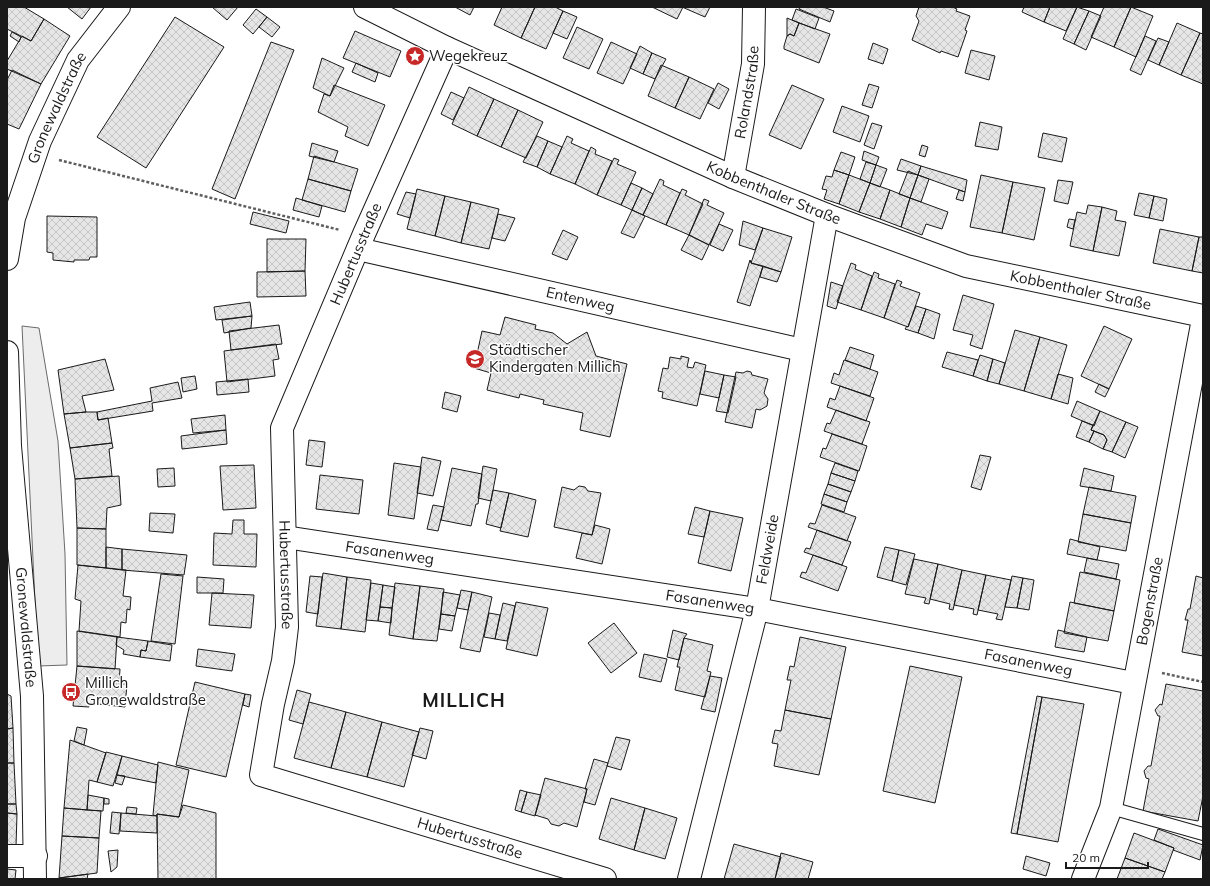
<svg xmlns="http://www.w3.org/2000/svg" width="1210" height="886" font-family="Mulish,sans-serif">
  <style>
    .parking { fill: #ededed; stroke: #6a6a6a }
    .building { fill: url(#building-cross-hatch); stroke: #1a1a1a }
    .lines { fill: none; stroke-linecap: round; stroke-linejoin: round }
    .lane-casing { stroke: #1a1a1a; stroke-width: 14 }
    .street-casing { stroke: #1a1a1a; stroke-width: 24 }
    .secondary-casing { stroke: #1a1a1a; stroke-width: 24 }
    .path { stroke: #5f5f5f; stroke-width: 2.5; stroke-dasharray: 3 2; stroke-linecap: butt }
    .lane { stroke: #fff; stroke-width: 12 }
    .street { stroke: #fff; stroke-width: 22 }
    .secondary { stroke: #fff; stroke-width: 22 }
    .labels { text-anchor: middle; stroke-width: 3; stroke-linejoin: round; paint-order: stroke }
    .poi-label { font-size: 15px; fill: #1a1a1a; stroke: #fff; text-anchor: start }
    .street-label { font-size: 15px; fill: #1a1a1a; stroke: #fff }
    .district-label { font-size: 19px; font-weight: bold; letter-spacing: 1px; fill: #1a1a1a; stroke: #fff }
  </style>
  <defs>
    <pattern id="building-cross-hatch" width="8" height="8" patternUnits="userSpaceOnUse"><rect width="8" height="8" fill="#e6e6e6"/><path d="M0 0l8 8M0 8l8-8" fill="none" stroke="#c5c5c5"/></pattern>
  </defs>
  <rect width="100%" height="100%" fill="#fff"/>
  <path class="parking" d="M22,326L39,328L58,441L65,554L67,665L38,666Z"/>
  <path class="building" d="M7,7H24L44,19L31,41L7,29Z
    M67,7H91L82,19Z
    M212,7H238L227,20Z
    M455,7H474L470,15Z
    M502,7H535L521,38L494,25Z
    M535,7H555L563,11L546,49L521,38Z
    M652,7H683L677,19Z
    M682,7H710L705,17Z
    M800,7H823L834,11L830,22L799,9Z
    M919,7H952L957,9L956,11L970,16L965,30L967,31L958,57L941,51L940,53L912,40L919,21L916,16Z
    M1024,7H1050L1044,22L1022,12Z
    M1050,7H1077L1066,31L1044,22Z
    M1077,7L1089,11L1074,44L1063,39Z
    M1104,7H1131L1114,47L1091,37Z
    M1131,7L1153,16L1136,57L1114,47Z
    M256,9L267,17L253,34L243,25Z
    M796,9L819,18L815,29L792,20Z
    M563,11L577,17L567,39L553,33Z
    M1089,11L1101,16L1086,50L1074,44Z
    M175,17L224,47L146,168L97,137Z
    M267,17L280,27L272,37L259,27Z
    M787,18L799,23L794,36L790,34L787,36Z
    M44,19L70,36L41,84L7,69V61L22,36L31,41Z
    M799,23L830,34L819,63L784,49V46L787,36L790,34L794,36Z
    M1177,23L1200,33L1181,75L1159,65Z
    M577,27L603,39L589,69L563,58Z
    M355,31L401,51L390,77L343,58Z
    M12,32L21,37L19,42L10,36Z
    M1200,33L1203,34V84L1181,75Z
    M1145,36L1156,41L1141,75L1130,70Z
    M1158,38L1169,42L1159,65L1148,60Z
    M271,42L294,50L235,199L212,189Z
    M611,42L637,54L623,84L597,73Z
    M873,43L888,49L883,64L868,59Z
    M640,46L652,53L643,74L630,68Z
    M971,50L995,56L989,80L965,73Z
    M652,53L666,59L655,79L643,74Z
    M322,58L344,68L330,96L313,88Z
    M356,63L378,73L375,82L352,72Z
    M661,65L689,77L675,108L648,96Z
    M12,70L41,84L19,129L7,124V80Z
    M689,77L714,89L700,119L675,108Z
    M718,83L729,89L719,109L708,103Z
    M869,84L879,87L872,108L862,105Z
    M334,85L385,105L368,146L345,136L348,127L318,112L324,94L330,96Z
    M792,85L824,99L801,149L769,135Z
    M469,87L494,99L477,136L452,124Z
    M451,92L464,98L453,120L441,114Z
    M494,99L518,110L501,147L477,136Z
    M842,106L869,116L860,142L833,132Z
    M518,110L543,122L526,158L501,147Z
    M980,122L1002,127L998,150L975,146Z
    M872,123L882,126L874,149L864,145Z
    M1043,133L1067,138L1062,162L1038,157Z
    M537,136L548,141L537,167L523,162Z
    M567,136L573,139L571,143L589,151L575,184L550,174Z
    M548,141L562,147L550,174L537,167Z
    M312,143L338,151L334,162L309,156Z
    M922,145L928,147L925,157L919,155Z
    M591,147L596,150L595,154L612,161L597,195L575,184Z
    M864,151L879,157L876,165L862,160Z
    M841,152L855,157L849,175L834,170Z
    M314,156L358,169L351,191L308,179Z
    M614,158L619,160L617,164L636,172L621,205L597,195Z
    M901,159L921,166L918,175L897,170Z
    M866,162L876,165L870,183L860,179Z
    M876,165L887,169L880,187L870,183Z
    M921,166L967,180L965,192L918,175Z
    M834,170L849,175L839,204L824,199L827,190L822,189L826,176L832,177Z
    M908,171L918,175L910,198L899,194Z
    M849,175L870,183L859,212L839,204Z
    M918,175L929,179L921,202L910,198Z
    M981,175L1013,182L1002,233L970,227Z
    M308,179L351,191L345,212L302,200Z
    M660,179L664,181L663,185L680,193L666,225L643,215Z
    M1058,180L1073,182L1068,204L1054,201Z
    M1013,182L1045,188L1034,240L1002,233Z
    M631,183L642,188L632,210L621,205Z
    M870,183L890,190L880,219L859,212Z
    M642,188L653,194L643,215L632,210Z
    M417,189L445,196L435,236L407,229Z
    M682,189L687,191L685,195L703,204L689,235L666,225Z
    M890,190L910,198L901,227L880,219Z
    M959,190L965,192L963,201L956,199Z
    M406,192L416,194L410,218L397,214Z
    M1139,193L1154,196L1149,218L1134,215Z
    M445,196L471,202L461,243L435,236Z
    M1154,196L1167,199L1163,221L1149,218Z
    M296,198L322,206L319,217L293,210Z
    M910,198L948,212L942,229L926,224L922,235L901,227Z
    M704,199L709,201L707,205L724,213L709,245L689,235Z
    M471,202L499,209L489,249L461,243Z
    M1088,205L1102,207L1093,251L1070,246L1077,212L1086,214Z
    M1102,207L1117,211L1115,220L1126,222L1119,256L1093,251Z
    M632,210L645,216L634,238L621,233Z
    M253,212L289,221L286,233L250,224Z
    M498,214L515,218L505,241L492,238Z
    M47,216L97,217V257H90L89,260H74V262L53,260V253L47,252Z
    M1069,219L1075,220L1073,229L1067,227Z
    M743,221L763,228L755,250L739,245Z
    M719,224L733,230L723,251L710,245Z
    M763,228L792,237L781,272L751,263Z
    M1160,229L1199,237L1192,271L1153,263Z
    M563,230L578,237L567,260L552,254Z
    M689,235L709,245L702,260L681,250Z
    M1199,237H1203V273L1192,271Z
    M267,239H306L305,271L267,272Z
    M750,260L751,263L763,266L750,306L737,302Z
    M851,263L856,265L855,269L872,276L861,310L837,302Z
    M763,266L781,272L777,282L760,277Z
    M305,271L306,296L257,297V272Z
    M874,272L879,274L878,278L895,284L884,318L861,310Z
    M897,280L902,282L900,286L920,293L908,327L884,318Z
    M831,282L843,286L836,309L827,306Z
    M963,295L994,304L982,349L970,345L973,335L953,330Z
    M250,302L252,316L216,320L214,307Z
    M916,306L926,309L918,333L905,329L907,326L908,327Z
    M926,309L940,314L934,339L918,333Z
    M252,316L251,328L224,333L222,320Z
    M505,317L536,325L535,329L553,333L567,344L587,332L596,356L627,364L610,437L580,430L583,413L543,404L544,400L520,394L519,398L487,390L491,373L474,368L482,331L500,335Z
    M279,325L282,344L231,350L229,331Z
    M1104,326L1132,339L1109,389L1081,376Z
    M1015,330L1040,337L1024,391L999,384Z
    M1040,337L1067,345L1051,399L1024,391Z
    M276,344L279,359L273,360L275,376L227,382L224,351Z
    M850,347L874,355L870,369L845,360Z
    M947,352L978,360L973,376L942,367Z
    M980,355L993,359L987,381L973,376Z
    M681,356L689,358L687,367L693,368L695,362L706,365L697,406L662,398L663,392L658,391L663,368L668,369L670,357L681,359Z
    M105,359L114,390L82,396L86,412L64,414L58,370Z
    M993,359L1005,363L999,384L987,381Z
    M844,360L878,372L870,396L831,383L834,373L839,375Z
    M705,371L724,375L719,398L700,394Z
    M747,371L751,372L752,375L768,379L764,393L768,399L767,406L760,410L756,409L752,428L725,422L736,372L743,373Z
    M1058,374L1073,378L1068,404L1051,399Z
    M724,375L736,377L728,413L716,411Z
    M195,376L197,389L183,392L181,378Z
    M248,379L249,392L217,395L216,382Z
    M178,382L182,398L152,403L153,411L98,420L97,412L152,401L150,388Z
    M1099,384L1109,389L1105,397L1095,392Z
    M840,386L874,398L866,421L827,407L830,398L835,400Z
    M445,392L461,396L457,412L442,408Z
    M1077,401L1100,411L1094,426L1071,416Z
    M836,410L870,422L862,444L824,431L827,423L830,424Z
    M1100,411L1126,422L1112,452L1103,449L1107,440L1104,435L1091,430Z
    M86,412H97L98,420L108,418L112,443L70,448L64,414Z
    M225,415L226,430L193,433L191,419Z
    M1082,421L1093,425L1091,430L1094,431L1089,442L1076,437Z
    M1126,422L1138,427L1125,458L1112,452Z
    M226,430L227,444L182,449L181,436Z
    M1094,431L1104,435L1107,440L1103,449L1089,442Z
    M832,434L867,446L859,471L820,457L823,448L826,449Z
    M309,440L325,442L322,467L306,465Z
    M112,443L113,448L109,449L112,476L75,479L70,448Z
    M980,455L991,457L981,490L971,487Z
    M422,457L441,461L433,496L417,493Z
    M394,463L421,467L414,519L388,515Z
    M835,463L858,471L855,481L831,473Z
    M254,465L256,508L223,510L220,466Z
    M483,466L497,469L491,501L478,498Z
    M174,468L175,486L158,487L157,469Z
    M452,468L482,474L478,504H476L471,526L441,520Z
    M1084,468L1114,476L1111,491L1080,486Z
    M831,473L855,481L851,492L828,484Z
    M320,475L363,480L359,514L316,509Z
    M119,476L121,505L107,508L106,529L77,528L75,479Z
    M828,484L851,492L847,502L824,494Z
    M579,486L585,487L588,491L601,493L592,535L554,527L562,487L574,490Z
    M1089,487L1136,496L1131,523L1083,514Z
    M493,490L509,493L501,528L486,524Z
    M509,493L536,500L528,537L500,531Z
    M824,494L847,502L844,512L821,504Z
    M433,505L444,507L438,531L427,529Z
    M822,505L856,517L847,541L808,527L810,523L815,524Z
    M695,507L710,511L704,537L688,534Z
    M710,511L743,518L731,571L698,563Z
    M150,513L175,514L173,533L149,531Z
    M1083,514L1131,523L1126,551L1078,542Z
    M233,520H244V534H257L256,567L213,565L214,533L232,534Z
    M595,525L610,529L602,564L576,558L582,533L592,535Z
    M77,528L106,529V568L77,565Z
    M817,530L851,542L842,565L804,552L806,548L810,549Z
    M1070,539L1100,547L1097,560L1067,554Z
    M106,547L122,549V570L106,568Z
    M885,547L899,550L892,581L877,577Z
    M122,549L187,555L184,575L122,570Z
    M899,550L915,554L906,585L892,581Z
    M813,555L847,567L838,591L800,577L802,572L806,573Z
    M1087,558L1119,564L1116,579L1084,572Z
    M914,559L938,564L929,604L924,603L926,598L905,594Z
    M938,564L962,570L953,610L949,609L950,604L930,599Z
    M78,565L126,570L123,596L131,597L130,610L127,609L126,623L121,622L120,637L79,631L81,601L75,599Z
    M962,570L986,575L977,615L973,614L974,609L954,605Z
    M1080,572L1120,580L1114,611L1074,603Z
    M323,573L347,577L341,629L316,626Z
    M161,574L183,576L175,644L151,641Z
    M986,575L1011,580L1002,620L996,619L998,614L978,610Z
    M310,576L322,577L318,614L306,612Z
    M1012,576L1023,578L1017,608L1005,607Z
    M1196,576L1203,578V656L1182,652L1188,620H1185L1188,609H1190Z
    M197,577L224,579L223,593H197Z
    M347,577L371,580L365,632L341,629Z
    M1023,578L1034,580L1029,610L1017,608Z
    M371,583L383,585L378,621L366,620Z
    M395,583L420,586L413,639L389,635Z
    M383,585L395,587L392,608L380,607Z
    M420,586L444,589L437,641L413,639Z
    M461,590L472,592L468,610L457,608Z
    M443,592L460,595L455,616L441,614Z
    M472,592L492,597L480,652L460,648Z
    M212,593L254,595L251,628L209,625Z
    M516,602L548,608L537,656L506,649Z
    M1070,602L1114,611L1108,641L1064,633Z
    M503,603L515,606L507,641L495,639Z
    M380,607L392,608L391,623L378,621Z
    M489,613L500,615L495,639L484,637Z
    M441,614L455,616L452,631L439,629Z
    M614,623L637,653L611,673L588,643Z
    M673,630L687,634L684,638L679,660L667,657Z
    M1058,630L1087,637L1084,652L1055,647Z
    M77,631L117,637L115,669L77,666Z
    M117,637L148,641L146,651L141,650L140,657L123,654L124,650L116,645Z
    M800,637L846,647L831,719L785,710L791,680H787L790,666L794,667Z
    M684,638L713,645L707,671L711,672L705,697L675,690L680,667H677Z
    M148,641L172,645L170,661L140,657L141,650L146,651Z
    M198,649L235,654L232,671L196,666Z
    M644,654L667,659L661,682L639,677Z
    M77,666L120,669L119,684H127L125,707L89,703V707L73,706Z
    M910,666L962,677L935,803L883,791Z
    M710,676L722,678L715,712L701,709Z
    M195,682L245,694L226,777L176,765Z
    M1166,684L1203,691V796L1198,821L1143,811L1149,779L1146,778L1144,771L1148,766H1151L1160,716H1158L1155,710L1160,704L1162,705Z
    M297,690L311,694L303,724L289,720Z
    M7,694L11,696L13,728L7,729Z
    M245,694L251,695L249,707L243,705Z
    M1037,696L1042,697L1017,834L1011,833Z
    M1042,697L1084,704L1058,842L1017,834Z
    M309,702L346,712L331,768L294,758Z
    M785,710L831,719L819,775L774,766L778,744L772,743L775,730L781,731Z
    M346,712L382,722L367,777L331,768Z
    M382,722L419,732L404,787L367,777Z
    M77,727L87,729L84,745L74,741Z
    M13,728L14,763H7V729Z
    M420,728L433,731L426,759L412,755Z
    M616,737L630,740L621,770L607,766Z
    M70,740L106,753L97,782L89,780L87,810L64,808Z
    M106,752L122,756L113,786L97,782Z
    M122,756L158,765L156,783L117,775Z
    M594,759L608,763L595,805L584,802L587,789H585Z
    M158,762L189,770L179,817L157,814V816L153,815Z
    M7,763H14L16,804H7Z
    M117,775L125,776L122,785L115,783Z
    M545,778L587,789L577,827L564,823L559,826L551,824L548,819L535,815Z
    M520,790L527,792L521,812L515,810Z
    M527,792L541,795L535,816L521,812Z
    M88,795L104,798L103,811L87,810Z
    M104,798L109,799V804H104Z
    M611,798L645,808L634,850L599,839Z
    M7,804H16L17,814L7,813Z
    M183,805L216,813V879H158L157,814L179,817Z
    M127,807L137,808L136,814L126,813Z
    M64,808L101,811L99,838L62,836Z
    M645,808L677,818L665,859L634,850Z
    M112,812L121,813L119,834L110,833Z
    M7,813L17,814L16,846H7Z
    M121,813L157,816V833L120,831Z
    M1158,829L1203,845L1200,860L1173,850L1174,848L1154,840Z
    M1134,833L1174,848L1165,872L1125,858Z
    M62,836L99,838L97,873L59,878Z
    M734,844L781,857L775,879H724Z
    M118,850L117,867L111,872L108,851Z
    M781,853L813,862L808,879H775Z
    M1026,856L1050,863L1046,876L1023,869Z
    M1125,858L1165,872L1162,879H1117Z
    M7,869L16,870L15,879H7Z
    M88,874L87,879H59V878Z"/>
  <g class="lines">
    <defs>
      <path id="lane" d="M1111,808L1203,834"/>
      <g id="street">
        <path id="s1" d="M365,7L447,48L733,177L827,215L966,266L1203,316"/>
        <path id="s2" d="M447,48L364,234L282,428L287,627L283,661L273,704L261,775L605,879"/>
        <path id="s3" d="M733,177L753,64L754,7"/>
        <path id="s4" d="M358,249L802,350"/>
        <path id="s5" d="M285,537L757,609L1133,683"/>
        <path d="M7,856H36"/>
        <path id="s6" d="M689,879L757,609L827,215"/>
        <path id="s7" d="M1083,879L1111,808L1203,319"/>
      </g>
      <g id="secondary">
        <path id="s8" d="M7,259L14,218L40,141L78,60L119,7"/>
        <path id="s9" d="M7,352L10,446L32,696L35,879"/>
      </g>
    </defs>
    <use href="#lane" class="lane-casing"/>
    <use href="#street" class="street-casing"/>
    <use href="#secondary" class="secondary-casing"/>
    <path class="path" d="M59,160L340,230
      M1162,673L1203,682"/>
    <use href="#lane" class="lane"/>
    <use href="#street" class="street"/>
    <use href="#secondary" class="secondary"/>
  </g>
  <defs>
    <symbol id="sight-disc" viewBox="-11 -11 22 22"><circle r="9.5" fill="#c62828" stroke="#fff"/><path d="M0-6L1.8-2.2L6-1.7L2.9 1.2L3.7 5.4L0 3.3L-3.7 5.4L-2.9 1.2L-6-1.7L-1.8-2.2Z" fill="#fff"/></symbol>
    <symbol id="school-disc" viewBox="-11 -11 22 22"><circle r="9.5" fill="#c62828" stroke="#fff"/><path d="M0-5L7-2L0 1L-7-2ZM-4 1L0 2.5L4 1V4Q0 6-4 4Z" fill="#fff"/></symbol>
    <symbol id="bus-disc" viewBox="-11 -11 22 22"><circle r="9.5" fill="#c62828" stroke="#fff"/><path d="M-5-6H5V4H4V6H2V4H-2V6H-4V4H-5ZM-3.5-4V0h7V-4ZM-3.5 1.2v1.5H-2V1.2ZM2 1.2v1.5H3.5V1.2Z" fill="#fff"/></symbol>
  </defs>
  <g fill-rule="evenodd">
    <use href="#sight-disc" x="404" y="45" width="22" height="22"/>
    <use href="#school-disc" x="464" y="348" width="22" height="22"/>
    <use href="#bus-disc" x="60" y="681" width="22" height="22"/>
  </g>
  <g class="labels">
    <g class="poi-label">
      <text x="429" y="61">Wegekreuz</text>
      <text x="489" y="355">Städtischer<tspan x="489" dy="17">Kindergaten Millich</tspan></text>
      <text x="85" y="688">Millich<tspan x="85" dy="17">Gronewaldstraße</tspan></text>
    </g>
    <g class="street-label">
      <text dy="5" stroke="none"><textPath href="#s3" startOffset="86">Rolandstraße</textPath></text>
      <text dy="5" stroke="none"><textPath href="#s8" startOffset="160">Gronewaldstraße</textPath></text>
      <text dy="5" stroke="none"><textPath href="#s1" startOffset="449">Kobbenthaler Straße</textPath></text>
      <text transform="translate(356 254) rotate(-67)" y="5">Hubertusstraße</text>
      <text dy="5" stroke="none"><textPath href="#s1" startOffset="772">Kobbenthaler Straße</textPath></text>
      <text dy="5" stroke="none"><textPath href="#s4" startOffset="228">Entenweg</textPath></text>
      <text dy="5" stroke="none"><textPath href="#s6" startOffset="339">Feldweide</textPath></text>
      <text dy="5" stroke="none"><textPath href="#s5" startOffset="106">Fasanenweg</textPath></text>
      <text dy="5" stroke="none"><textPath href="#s2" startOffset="561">Hubertusstraße</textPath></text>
      <text dy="5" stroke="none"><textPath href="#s7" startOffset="287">Bogenstraße</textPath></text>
      <text dy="5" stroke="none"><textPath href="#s5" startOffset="430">Fasanenweg</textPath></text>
      <text dy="5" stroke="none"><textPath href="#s9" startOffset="276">Gronewaldstraße</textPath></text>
      <text dy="5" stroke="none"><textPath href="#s5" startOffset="754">Fasanenweg</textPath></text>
      <text dy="5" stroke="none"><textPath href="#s2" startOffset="982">Hubertusstraße</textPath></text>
    </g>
    <g class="district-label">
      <text x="464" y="707">MILLICH</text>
    </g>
  </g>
  <rect width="1210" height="886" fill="none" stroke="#1a1a1a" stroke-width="16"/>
  <path d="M1066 862v6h82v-6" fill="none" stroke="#1a1a1a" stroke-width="2"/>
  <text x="1072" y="862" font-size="12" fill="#1a1a1a" stroke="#ffffff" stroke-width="3" paint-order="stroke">20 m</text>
</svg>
